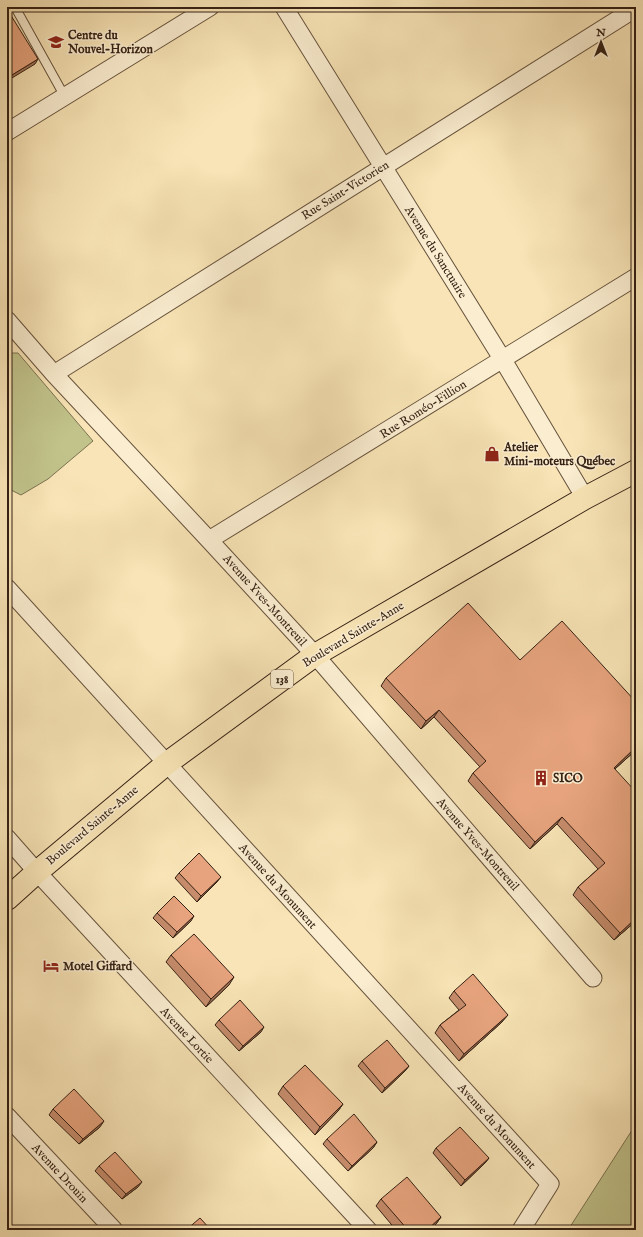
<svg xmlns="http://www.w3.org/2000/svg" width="643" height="1237" font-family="'IM FELL English',serif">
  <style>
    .green { fill: #c1c38b; stroke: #7b7250 }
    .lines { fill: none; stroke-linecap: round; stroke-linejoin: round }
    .service-casing { stroke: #66523c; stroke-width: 10 }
    .minor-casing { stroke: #66523c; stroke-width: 19 }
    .primary-casing { stroke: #352114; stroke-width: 24 }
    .service { stroke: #faedd0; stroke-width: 8 }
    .minor { stroke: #faedd0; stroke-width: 17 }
    .primary { stroke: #f8e4b6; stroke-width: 22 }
    .wall { fill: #c68c6c; stroke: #352114 }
    .shaded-wall { fill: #a17258; stroke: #352114 }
    .building { fill: #e6a37d; stroke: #352114 }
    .labels { text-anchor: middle; stroke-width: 3; stroke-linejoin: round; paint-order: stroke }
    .shield { fill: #faedd0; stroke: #705e4c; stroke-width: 1 }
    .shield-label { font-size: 11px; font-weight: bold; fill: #352114 }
    .poi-label { font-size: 12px; font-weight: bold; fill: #352114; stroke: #faedd0; text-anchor: start }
    .street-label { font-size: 12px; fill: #352114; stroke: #faedd0 }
  </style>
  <rect width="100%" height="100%" fill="#f8e4b6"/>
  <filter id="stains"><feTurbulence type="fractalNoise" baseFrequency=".005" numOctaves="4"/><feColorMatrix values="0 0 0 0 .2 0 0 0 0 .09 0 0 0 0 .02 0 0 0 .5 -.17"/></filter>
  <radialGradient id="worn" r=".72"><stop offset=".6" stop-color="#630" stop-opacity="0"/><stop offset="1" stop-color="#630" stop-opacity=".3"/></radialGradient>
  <path class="green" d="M7,353H18L93,441L48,479L21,495L7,488Z
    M636,1124V1230H568Z"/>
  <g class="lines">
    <defs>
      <path id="service" d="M15,7L65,97"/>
      <path id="minor" d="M284,7L503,360L585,498
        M7,132L210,7
        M7,320L54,374L209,540L315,655L593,978
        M54,374L636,8
        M209,540L636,277
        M7,588L550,1184L521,1230
        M7,838L37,872L368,1230
        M7,1116L114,1230"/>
      <path id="primary" d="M7,899L37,872L166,764L315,655L585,498L636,471"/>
    </defs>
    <use href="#service" class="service-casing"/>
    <use href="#minor" class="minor-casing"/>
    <use href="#primary" class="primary-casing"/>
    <use href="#service" class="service"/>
    <use href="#minor" class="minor"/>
    <use href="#primary" class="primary"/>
  </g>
  <path class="wall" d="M520,660L636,702V750L615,769L636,921L614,940L573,895L578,887L598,869L557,824L530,849L468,781L473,773L480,767L434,717L421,729L381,686L386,678Z
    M179,873L217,882L197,902L175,878Z
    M157,913L191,921L173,938L153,918Z
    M171,955L229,985L206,1007L166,962Z
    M454,991L502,1022L459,1061L435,1033L440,1025L459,1010L449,998Z
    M219,1020L261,1032L239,1051L215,1025Z
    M362,1061L409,1066L405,1071L382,1093L358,1066Z
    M283,1086L343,1104L338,1111L315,1135L278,1094Z
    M53,1109L100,1127L79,1144L49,1115Z
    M327,1139L377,1142L373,1148L348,1171L323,1144Z
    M436,1148L489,1158L485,1163L461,1186L433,1153Z
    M99,1166L138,1187L122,1199L95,1171Z
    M381,1199L441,1217L436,1224L430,1230H396L376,1206Z"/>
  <path class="shaded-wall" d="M38,59L35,64L7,81V78Z
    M439,710L434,717L421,729L426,721Z
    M636,747V750L608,775L614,768Z
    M562,817L557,824L530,849L535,842Z
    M221,877L217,882L197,902L201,896Z
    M194,916L191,921L173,938L177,932Z
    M636,918V921L614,940L620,933Z
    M234,977L229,985L206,1007L211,999Z
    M508,1015L502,1022L459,1061L464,1054Z
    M264,1027L261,1032L239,1051L243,1046Z
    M409,1066L405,1071L382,1093L385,1088Z
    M343,1104L338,1111L315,1135L320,1127Z
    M104,1121L100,1127L79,1144L83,1139Z
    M377,1142L373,1148L348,1171L352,1166Z
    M489,1158L485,1163L461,1186L465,1180Z
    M142,1182L138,1187L122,1199L126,1194Z
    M441,1217L436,1224L430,1230H427Z"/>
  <path class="building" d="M7,9L38,59L7,78Z
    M468,603L520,660L562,621L636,702V747L614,768L636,792V918L620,933L578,887L605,863L562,817L535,842L473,773L486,761L439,710L426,721L386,678Z
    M199,853L221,877L201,896L179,873Z
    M174,896L194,916L177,932L157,913Z
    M194,934L234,977L211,999L171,955Z
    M473,974L508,1015L464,1054L440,1025L466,1005L454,991Z
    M240,1000L264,1027L243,1046L219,1020Z
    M387,1040L409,1066L385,1088L362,1061Z
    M305,1065L343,1104L320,1127L283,1086Z
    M74,1089L104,1121L83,1139L53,1109Z
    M354,1114L377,1142L352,1166L327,1139Z
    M460,1127L489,1158L465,1180L436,1148Z
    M115,1152L142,1182L126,1194L99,1166Z
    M407,1177L441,1217L427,1230H408L381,1199Z
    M200,1218L211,1230H186Z
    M443,1225L447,1230H437Z"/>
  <defs>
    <symbol id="school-bare" viewBox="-9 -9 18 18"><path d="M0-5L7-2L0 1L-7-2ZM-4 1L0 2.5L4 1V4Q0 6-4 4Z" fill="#8f2418" stroke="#faedd0" stroke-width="2.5" paint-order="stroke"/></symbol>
    <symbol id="shop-bare" viewBox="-9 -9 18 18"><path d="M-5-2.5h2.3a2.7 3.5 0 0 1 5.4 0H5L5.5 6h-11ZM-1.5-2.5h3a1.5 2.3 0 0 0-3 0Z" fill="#8f2418" stroke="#faedd0" stroke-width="2.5" paint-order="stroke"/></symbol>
    <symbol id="building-bare" viewBox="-9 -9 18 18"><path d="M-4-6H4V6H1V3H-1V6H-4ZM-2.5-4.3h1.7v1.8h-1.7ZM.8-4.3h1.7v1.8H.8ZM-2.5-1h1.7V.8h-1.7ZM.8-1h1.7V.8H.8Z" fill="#8f2418" stroke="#faedd0" stroke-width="2.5" paint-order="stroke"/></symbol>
    <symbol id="hotel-bare" viewBox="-9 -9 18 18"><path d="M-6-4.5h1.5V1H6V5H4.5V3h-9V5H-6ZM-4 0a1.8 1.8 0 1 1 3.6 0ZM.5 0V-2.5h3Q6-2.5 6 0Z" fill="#8f2418" stroke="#faedd0" stroke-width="2.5" paint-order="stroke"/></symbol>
  </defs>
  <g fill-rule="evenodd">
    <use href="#school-bare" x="45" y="31" width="22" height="22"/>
    <use href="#shop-bare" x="481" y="443" width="22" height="22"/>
    <use href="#building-bare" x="530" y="767" width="22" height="22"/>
    <use href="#hotel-bare" x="40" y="955" width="22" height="22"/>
  </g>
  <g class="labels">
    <rect class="shield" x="271" y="670" width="22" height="18" rx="3"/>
    <g class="shield-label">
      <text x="282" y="683">138</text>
    </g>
    <g class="poi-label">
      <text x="68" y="39">Centre du<tspan x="68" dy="14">Nouvel-Horizon</tspan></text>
      <text x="504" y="451">Atelier<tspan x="504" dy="14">Mini-moteurs Québec</tspan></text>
      <text x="553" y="782">SICO</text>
      <text x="63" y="970">Motel Giffard</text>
    </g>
    <g class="street-label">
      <text transform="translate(345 190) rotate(-32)" y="4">Rue Saint-Victorien</text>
      <text transform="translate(436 252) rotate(58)" y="4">Avenue du Sanctuaire</text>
      <text transform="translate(423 409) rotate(-32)" y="4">Rue Roméo-Fillion</text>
      <text transform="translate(265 600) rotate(48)" y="4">Avenue Yves-Montreuil</text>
      <text transform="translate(353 634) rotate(-31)" y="4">Boulevard Sainte-Anne</text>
      <text transform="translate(92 825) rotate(-40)" y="4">Boulevard Sainte-Anne</text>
      <text transform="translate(478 844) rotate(49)" y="4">Avenue Yves-Montreuil</text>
      <text transform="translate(278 886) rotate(48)" y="4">Avenue du Monument</text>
      <text transform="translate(187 1035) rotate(47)" y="4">Avenue Lortie</text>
      <text transform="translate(497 1126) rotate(48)" y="4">Avenue du Monument</text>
      <text transform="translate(60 1173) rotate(47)" y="4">Avenue Drouin</text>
    </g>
  </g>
  <rect width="643" height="1237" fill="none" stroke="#f8e4b6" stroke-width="24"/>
  <rect x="8" y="8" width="627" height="1221" fill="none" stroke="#352114" stroke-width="2"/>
  <rect x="12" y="12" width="619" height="1213" fill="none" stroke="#352114"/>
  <g transform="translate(601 42)" stroke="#faedd0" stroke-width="3" paint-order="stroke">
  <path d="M0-3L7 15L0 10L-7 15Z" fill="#352114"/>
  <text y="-6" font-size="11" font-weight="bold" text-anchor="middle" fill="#352114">N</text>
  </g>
  <rect width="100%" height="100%" filter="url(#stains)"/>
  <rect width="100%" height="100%" fill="url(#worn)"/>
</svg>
